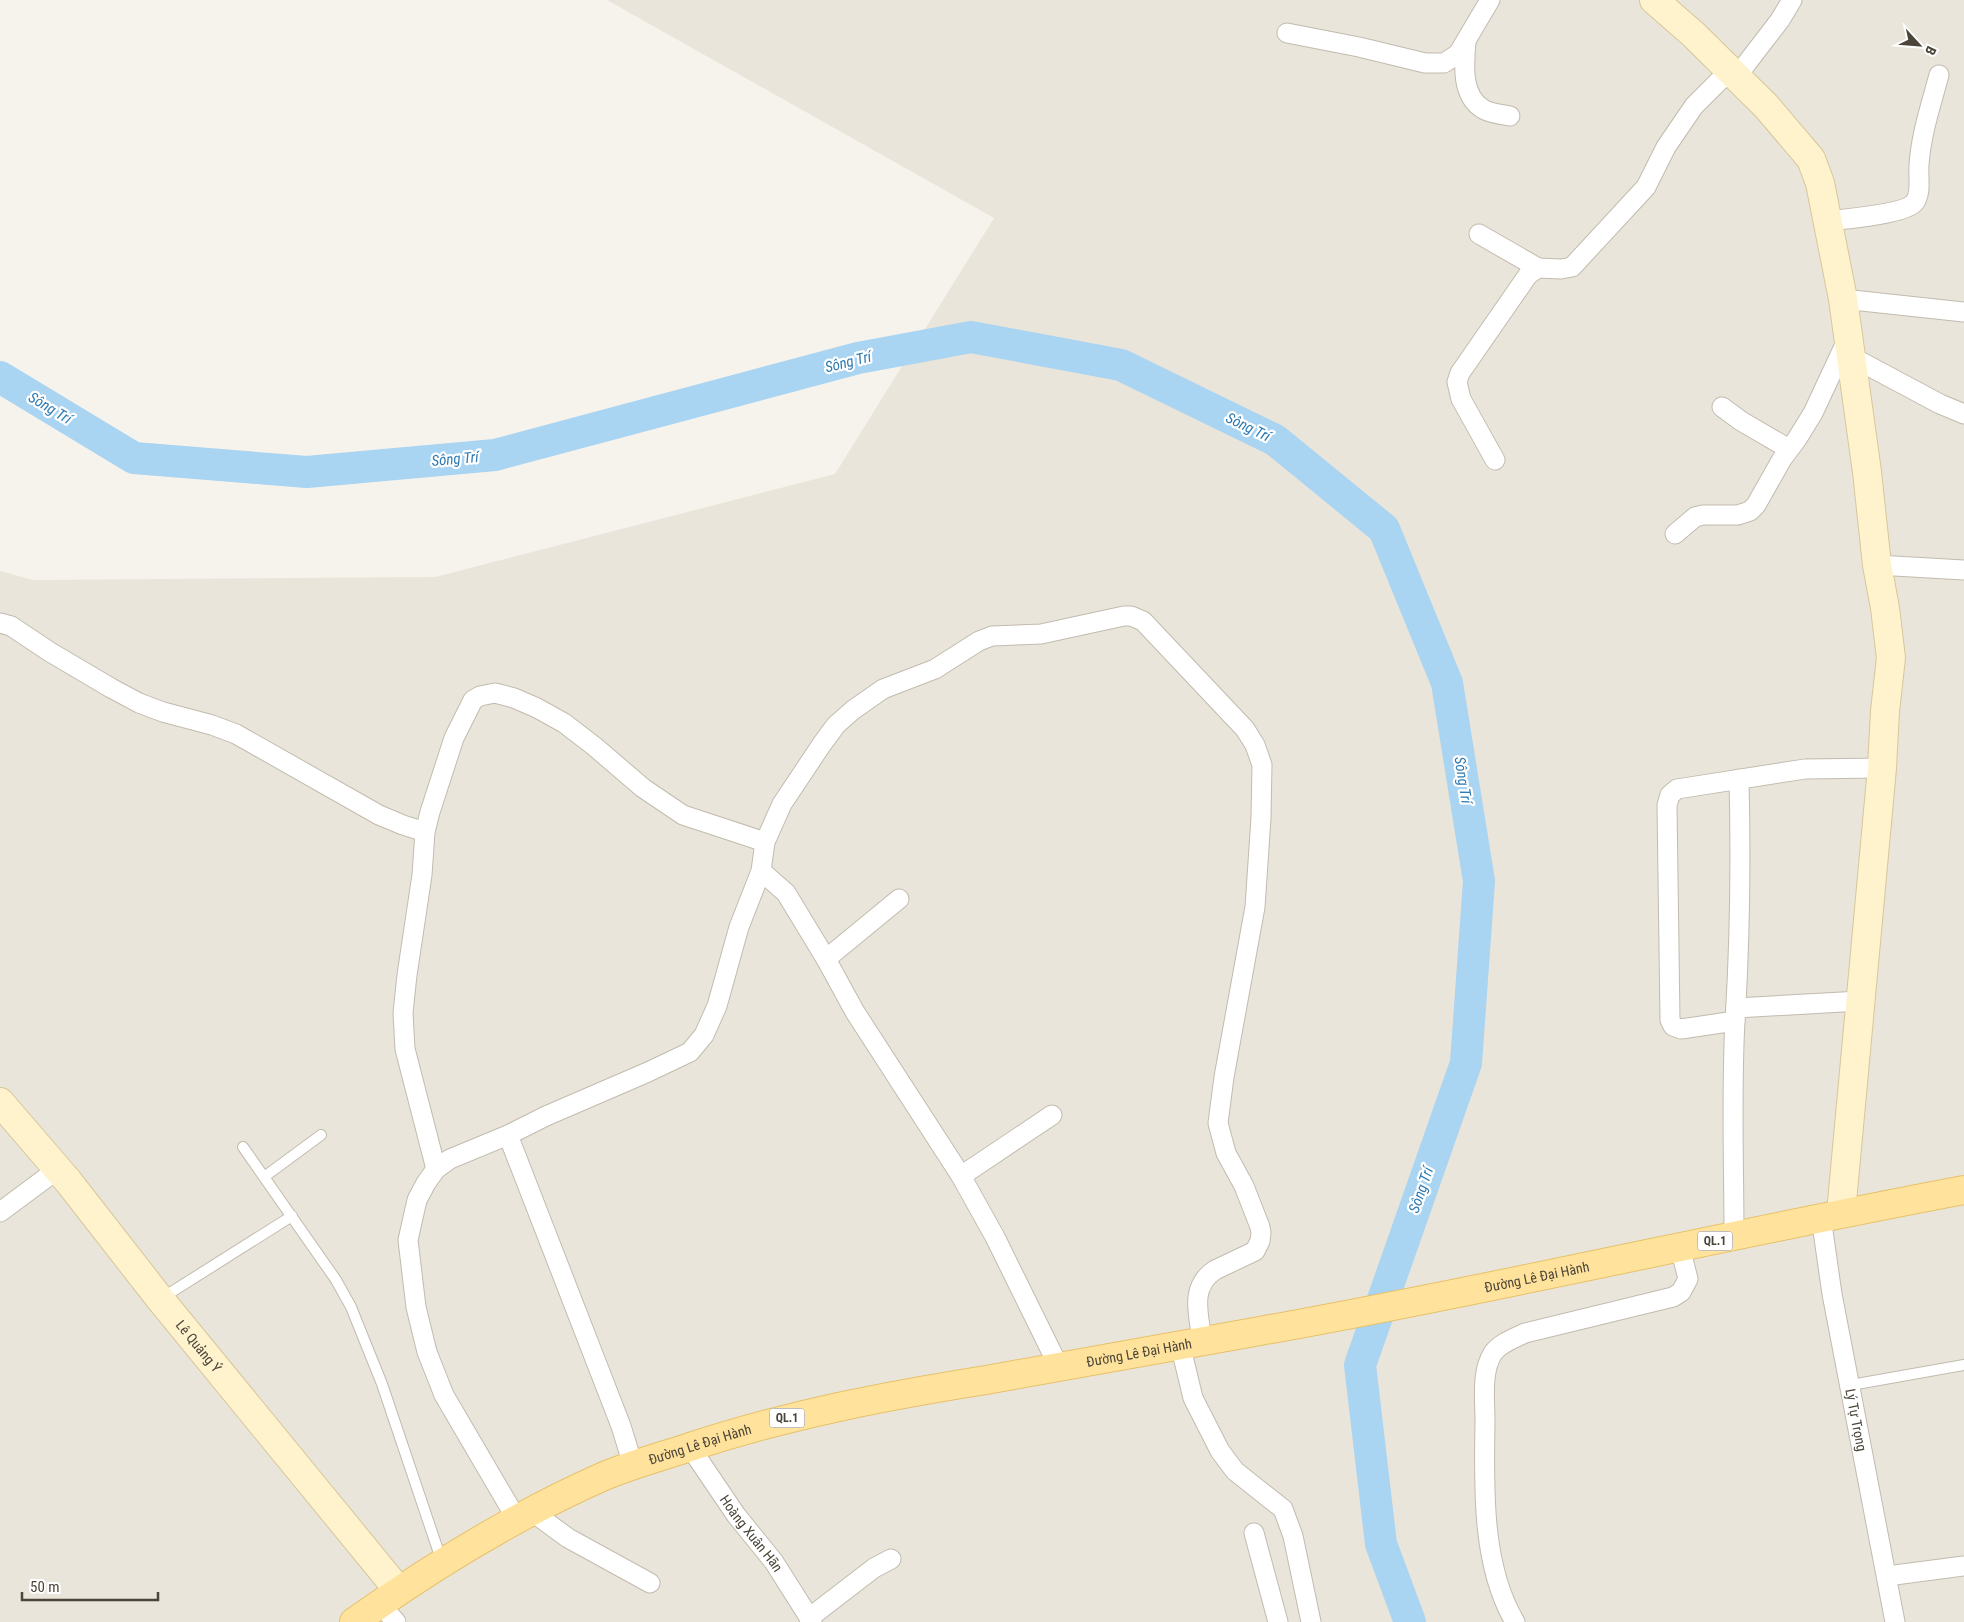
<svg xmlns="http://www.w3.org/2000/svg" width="1964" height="1622" font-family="'Roboto Condensed',sans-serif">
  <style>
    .residential { fill: #eae5da }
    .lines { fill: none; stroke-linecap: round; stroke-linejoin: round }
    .river { stroke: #a9d4f2; stroke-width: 32 }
    .lane-casing { stroke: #c2bbae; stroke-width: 12 }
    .street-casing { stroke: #c2bbae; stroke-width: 21 }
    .secondary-casing { stroke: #d6c79b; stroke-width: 30 }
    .primary-casing { stroke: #e6c16a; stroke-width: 30 }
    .lane { stroke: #fff; stroke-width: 10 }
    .street { stroke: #fff; stroke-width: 19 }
    .secondary { stroke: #fff3cd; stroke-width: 28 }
    .primary { stroke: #ffe39c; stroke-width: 28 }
    .labels { text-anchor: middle; stroke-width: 4.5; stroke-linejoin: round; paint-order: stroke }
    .shield { fill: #fff; stroke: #817c74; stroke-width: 1 }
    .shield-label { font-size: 12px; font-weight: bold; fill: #4b4439 }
    .street-label { font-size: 14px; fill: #4b4439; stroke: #fff }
    .water-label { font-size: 15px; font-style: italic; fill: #2e7ab2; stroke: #fff }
  </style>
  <rect width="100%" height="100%" fill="#f6f3ec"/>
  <path class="residential" d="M607,0H1964V1622H0V571L33,580L435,577L835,474L994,218Z"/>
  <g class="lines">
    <path class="river" d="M0,377L134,458L307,472L495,455L858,358L971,337L1121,365L1275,440L1384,529L1447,683L1479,881L1466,1063L1360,1365L1381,1544L1410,1622"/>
    <defs>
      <path id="lane" d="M243,1147L336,1280L351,1307L382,1384L442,1562
        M264,1177L321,1135
        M162,1298L292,1216
        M1851,1385L1964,1365"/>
      <g id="street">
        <path d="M1287,33L1359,47L1425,63H1444L1458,54L1490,0"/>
        <path d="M1466,42C1464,64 1461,96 1483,109C1491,114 1501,114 1510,116"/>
        <path d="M1737,76L1780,20L1792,0"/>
        <path d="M1828,221C1845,219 1904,214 1914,203C1922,194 1918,177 1919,165C1921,134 1931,105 1939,75"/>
        <path d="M1479,234L1538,268"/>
        <path d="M1843,299L1964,312"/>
        <path d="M1850,356L1940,404L1964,414"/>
        <path d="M1722,407L1741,421L1789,449"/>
        <path d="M1495,460L1461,399L1457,382L1460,373L1528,275L1538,268L1561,269L1572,267L1646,187L1666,147L1694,106L1730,70"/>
        <path d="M1675,534L1695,517L1703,515H1738L1750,511L1756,505L1782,459L1797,439L1813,413L1848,338"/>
        <path d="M1877,565L1964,570"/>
        <path d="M0,623L11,626L50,652L111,688L139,703L163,712L212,725L236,734L379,815L403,825L425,832"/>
        <path d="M761,871L786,893L826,959L855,1012L961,1176L995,1237L1059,1367"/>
        <path d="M826,959L899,899"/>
        <path d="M1736,1008L1860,1001"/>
        <path d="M1735,1021L1681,1029L1673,1026L1670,1020L1667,805L1670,795L1677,789L1805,769L1882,768"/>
        <path d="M508,1135L621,1426L633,1465"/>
        <path d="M436,1169L405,1049L403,1013L407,975L422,875L425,832L430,812L454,738L473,700L480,696L495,693L514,698L537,708L564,723L594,746L643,788L683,815L765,842"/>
        <path d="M961,1176L1052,1115"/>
        <path d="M0,1212L58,1169"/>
        <path id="s1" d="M1821,1217L1832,1294L1895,1622"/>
        <path d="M1734,1237C1734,1165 1731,1093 1735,1021C1740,940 1741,860 1739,779"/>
        <path d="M1180,1344L1193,1398L1220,1451L1235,1471L1283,1509L1293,1536L1311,1622"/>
        <path id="s2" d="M690,1447L736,1515L774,1562L812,1622"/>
        <path d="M531,1511L568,1538L650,1583"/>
        <path d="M516,1518L444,1395L427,1352L416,1307L408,1240L417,1200L426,1183L436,1169L450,1159L508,1135L546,1116L648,1072L690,1052L704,1035L717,1006L739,927L761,871L765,842L782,804L822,744L836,725L853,710L883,689L935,669L979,641L992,636L1041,634L1124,616H1131L1143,621L1245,729L1255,745L1262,765L1261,818L1255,907L1224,1077L1218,1123L1226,1153L1244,1186L1260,1227L1261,1233L1260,1241L1255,1251L1215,1270C1189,1287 1199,1315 1202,1340"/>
        <path d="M1254,1533L1278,1622"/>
        <path d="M1887,1576L1964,1566"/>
        <path d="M380,1604L396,1622"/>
        <path d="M809,1618L874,1568L891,1559"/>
        <path d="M1515,1622C1481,1565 1484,1485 1485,1420C1485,1399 1481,1372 1493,1353C1500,1343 1515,1338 1525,1333L1673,1297L1681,1292L1688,1279L1680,1247"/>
      </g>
      <g id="secondary">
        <path d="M1654,0L1693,34L1766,106L1811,159L1820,183L1843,299L1867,472L1877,565L1885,608L1891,658L1885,711L1882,768L1841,1213"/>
        <path id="s3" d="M0,1102L68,1181L160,1299L399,1591"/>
      </g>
      <g id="primary">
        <path id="s4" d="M354,1622C433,1566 514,1516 602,1477C630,1465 660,1457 690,1447C787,1415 885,1396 986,1380C1077,1364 1169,1347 1260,1331C1496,1289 1729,1234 1964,1190"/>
      </g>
    </defs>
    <use href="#lane" class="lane-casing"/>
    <use href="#street" class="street-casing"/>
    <use href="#secondary" class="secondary-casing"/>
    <use href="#primary" class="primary-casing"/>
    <use href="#lane" class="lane"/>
    <use href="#street" class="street"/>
    <use href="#secondary" class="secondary"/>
    <use href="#primary" class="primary"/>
  </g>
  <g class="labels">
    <g class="shield">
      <rect x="1697.5" y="1231.5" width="35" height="19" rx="4"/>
      <rect x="769.5" y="1408.5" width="35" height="19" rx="4"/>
    </g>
    <g class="shield-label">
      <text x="1715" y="1245">QL.1</text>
      <text x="787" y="1422">QL.1</text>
    </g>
    <g class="street-label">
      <text dy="5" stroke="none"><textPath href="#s4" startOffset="1245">Đường Lê Đại Hành</textPath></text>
      <text dy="5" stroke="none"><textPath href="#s3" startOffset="315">Lê Quảng Ý</textPath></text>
      <text dy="5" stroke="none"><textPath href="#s4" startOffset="840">Đường Lê Đại Hành</textPath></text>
      <text dy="5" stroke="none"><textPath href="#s1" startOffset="206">Lý Tự Trọng</textPath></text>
      <text dy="5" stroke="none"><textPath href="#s4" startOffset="391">Đường Lê Đại Hành</textPath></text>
      <text dy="5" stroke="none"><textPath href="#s2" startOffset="106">Hoàng Xuân Hãn</textPath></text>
    </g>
    <g class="water-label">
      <text transform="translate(848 362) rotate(-14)" y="5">Sông Trí</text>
      <text transform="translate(50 408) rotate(31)" y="5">Sông Trí</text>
      <text transform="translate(1248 427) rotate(26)" y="5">Sông Trí</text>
      <text transform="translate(455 459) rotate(-5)" y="5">Sông Trí</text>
      <text transform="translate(1463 780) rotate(81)" y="5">Sông Trí</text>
      <text transform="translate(1421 1190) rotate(-71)" y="5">Sông Trí</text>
    </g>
  </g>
  <g transform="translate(1919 45) rotate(116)" stroke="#ffffff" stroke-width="4" paint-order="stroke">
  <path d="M0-4L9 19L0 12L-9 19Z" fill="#4b4439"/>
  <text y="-8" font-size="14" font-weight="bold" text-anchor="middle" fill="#4b4439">B</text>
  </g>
  <path d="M22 1592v8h136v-8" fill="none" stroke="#4b4439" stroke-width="2.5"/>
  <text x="30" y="1592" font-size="15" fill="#4b4439" stroke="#ffffff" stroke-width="4" paint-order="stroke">50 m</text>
</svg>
